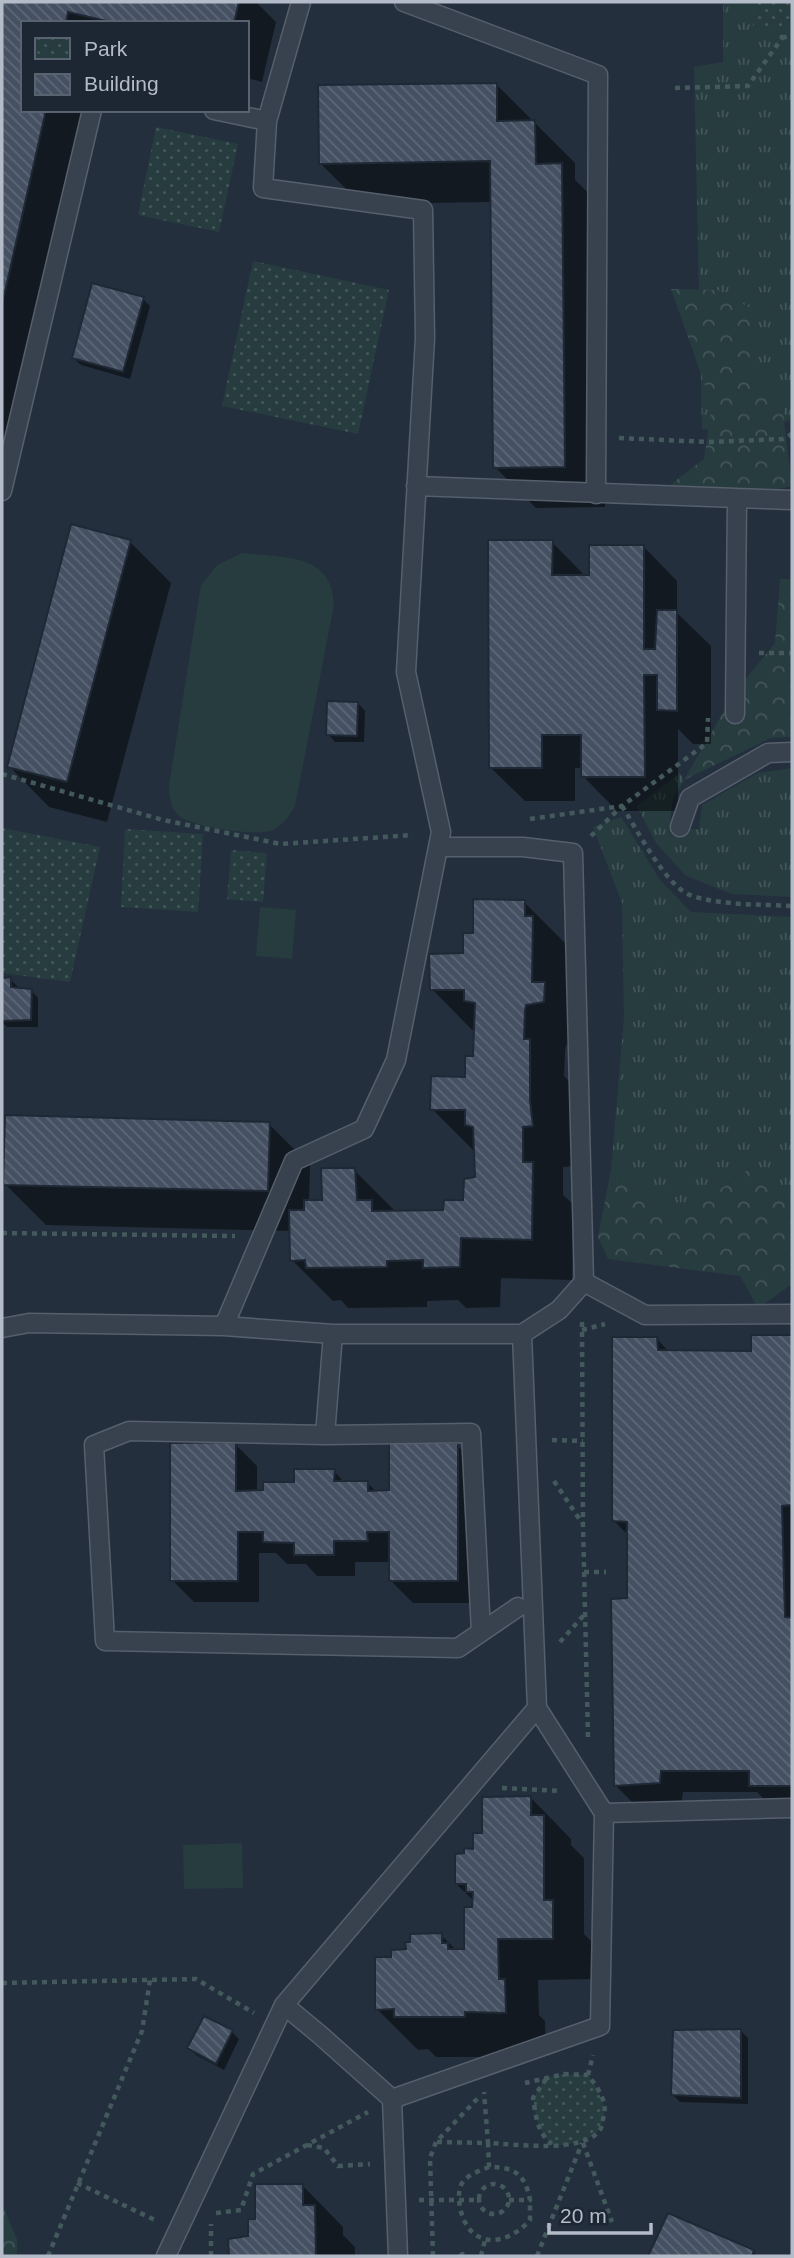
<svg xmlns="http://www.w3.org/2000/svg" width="794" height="2258" font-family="Helvetica,sans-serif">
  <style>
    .grass { fill: url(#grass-tufts) }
    .forest { fill: url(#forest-crowns) }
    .park { fill: url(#park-dots) }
    .pitch { fill: #263c3f }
    .shadow { fill: #0007 }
    .building { fill: url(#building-back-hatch); stroke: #1f2835; stroke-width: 2 }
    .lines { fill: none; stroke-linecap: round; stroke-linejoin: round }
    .service-casing { stroke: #565f6c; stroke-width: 21 }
    .path { stroke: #44595c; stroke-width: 4.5; stroke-dasharray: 5 5; stroke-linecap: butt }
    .service { stroke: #38414e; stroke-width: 18 }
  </style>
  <defs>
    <pattern id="grass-tufts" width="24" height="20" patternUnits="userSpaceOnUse" patternTransform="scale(1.75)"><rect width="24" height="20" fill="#263c3f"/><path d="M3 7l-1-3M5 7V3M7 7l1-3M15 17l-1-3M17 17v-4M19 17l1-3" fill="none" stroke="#435659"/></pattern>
    <pattern id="forest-crowns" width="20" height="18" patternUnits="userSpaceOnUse" patternTransform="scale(1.75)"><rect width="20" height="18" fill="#263c3f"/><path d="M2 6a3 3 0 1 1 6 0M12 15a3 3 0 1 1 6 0" fill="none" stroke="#435659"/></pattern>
    <pattern id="park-dots" width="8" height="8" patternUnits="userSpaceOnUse" patternTransform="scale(1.75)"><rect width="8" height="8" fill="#263c3f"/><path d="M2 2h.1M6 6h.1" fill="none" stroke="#435659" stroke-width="1.8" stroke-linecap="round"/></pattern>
    <pattern id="building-back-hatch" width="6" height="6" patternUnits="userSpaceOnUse" patternTransform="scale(1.75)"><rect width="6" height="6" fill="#455162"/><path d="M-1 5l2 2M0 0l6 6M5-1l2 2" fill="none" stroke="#5d6877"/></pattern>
  </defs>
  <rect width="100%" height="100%" fill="#242f3e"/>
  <path class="grass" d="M723,2H792V419L760,432L702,429L694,67L723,62Z
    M792,768V897L732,894L686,876L656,843L637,806L680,773L684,780L673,798L669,830L699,829L702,805L758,773Z
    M621,817L660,880L691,912L792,917V1205L750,1167L675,1223L611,1170L624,1017L622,903L593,827Z"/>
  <path class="forest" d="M671,289L718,290L754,310L752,370L782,405L792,486L763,492L662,491L704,459L712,405Z
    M780,579H792V737L771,738L684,780L735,692L775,643Z
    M751,1167L792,1205V1284L758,1308L740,1276L608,1259L598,1237L611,1170L675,1222Z
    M2,2205L17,2239V2256H2Z"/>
  <path class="park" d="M754,2H792V30H753Z
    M156,127L238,144L219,232L138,215Z
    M253,261L389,290L358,434L222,406Z
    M2,828L100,847L70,982L2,973Z
    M125,829L203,834L198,912L121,907Z
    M231,850L267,853L263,902L227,899Z
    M564,2074L588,2075C619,2116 605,2145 553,2145C538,2133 536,2117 533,2098L546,2078Z"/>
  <path class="pitch" d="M242,553C282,558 333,552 334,605L295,806C289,816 283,825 273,830C259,837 189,827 178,815C170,807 169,796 169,785L201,585L217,565Z
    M260,907L296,910L292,959L256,956Z
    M242,1843L243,1888L184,1889L183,1845Z"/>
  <path class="shadow" d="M2,2H256L276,22L262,82L247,78V23H23V110H87L2,486Z
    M496,84L575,163V180L602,206L605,507L536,508L495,467L492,202L361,204L320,163Z
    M143,299L150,306L130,379L81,365L73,358Z
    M130,542L171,583L107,822L49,807L9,766Z
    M552,542L586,577L643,546L677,581V613L711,646V744H693L678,729V811H617L583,776V768H575V801H525L490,767Z
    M358,703L365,711L364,742H335L328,734Z
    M524,902L565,943V950L573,958L584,1043L566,1045L565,1052L564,1076L570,1082V1142L573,1166L563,1167V1195L573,1204L572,1280L501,1278L500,1307L466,1308L458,1300L427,1301V1307L348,1308L341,1300L333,1301L292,1260L291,1231L46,1225L5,1184L269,1124L310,1165L309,1202H324L354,1170L395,1211L445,1212L465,1201L476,1178V1150H473L432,1109L467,1078L475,1058L476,1030H472L432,989L465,955L475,935Z
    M2,979H10L18,987V990H31L38,998V1027H7L2,1022Z
    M753,1337H792V1807H772L757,1792H683L681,1805L637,1807L615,1785L629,1600V1536L613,1520L657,1339L669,1352H753Z
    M235,1444L257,1466V1492L296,1484L334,1471L345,1483H367L377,1492H390L457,1445L479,1467V1603H413L391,1581V1562H355V1576H317L306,1564H287L276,1553H259V1602H194L172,1580Z
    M531,1798L571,1839V1845L584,1858V1934L593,1943V1979L538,1980L539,2015L545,2021L546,2053L505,2057H436L428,2049L418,2050L377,2009L393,1959L441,1935L457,1951H465L474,1901L456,1884L484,1835Z
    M741,2031L748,2038V2104L680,2102L673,2095Z
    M232,2032L239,2039L224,2070L196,2055L189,2047Z
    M303,2186L343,2227V2235L355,2247V2256H230V2241L250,2238L257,2220Z
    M669,2215L753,2252L758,2256H650Z"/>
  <path class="building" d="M2,2H239L234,23H115L68,12L66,23H23V110H46L2,305Z
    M497,83V121L535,120L536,164L562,163L565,467L493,468L490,161L319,164L318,85Z
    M92,283L144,297L123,372L72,358Z
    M71,524L131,540L67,782L7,767Z
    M488,540H553L552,575H589V545H644V649H655L657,610H677V711L657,710V675H644L645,777H581V735H542V768H489Z
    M327,701L358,702L357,736L326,735Z
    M473,899L525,900V916H533L532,982H545L544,1002L526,1005L525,1010L524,1039H530V1101L533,1126L523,1127V1162H533L532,1240L461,1238L460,1267L423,1268V1260L387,1261V1267L306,1268L305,1260L290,1261L289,1210H304V1200H322L321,1168H355L357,1200H372V1211L443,1210L444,1200H463L464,1179L475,1177L473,1127L465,1125V1110H430L431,1076L465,1077V1056H473L475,1003L464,1001V990H430L429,954L463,953V933H473Z
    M11,977V987L32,989L31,1020L2,1021V978Z
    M5,1115L270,1122L268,1191L3,1185Z
    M751,1335H792V1505L782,1506L785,1617L792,1618V1786H749V1771H661L660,1783L614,1786L611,1599L627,1598V1522L612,1521V1337H657L658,1350L751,1351Z
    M236,1442V1491L263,1490V1482H294V1469H335L334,1481H368V1491L389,1490V1443H458V1581H389V1532H367L368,1541H334V1555H294V1543L263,1542V1532H238V1581H170V1443Z
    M531,1796V1815H544V1900H553V1939H498L499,1979H505L506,2013L465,2012V2017H394V2009L375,2010V1957H391V1950L406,1949L405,1942H410V1934L442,1933V1943H448V1949H464V1907H472L473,1892H466V1884H455V1854L464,1853V1848L473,1849V1833H482V1797Z
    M204,2016L233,2030L216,2064L187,2048Z
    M741,2029V2098L671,2095L673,2030Z
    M255,2184H303V2205H315L316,2256H229L228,2239L248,2236V2219H255Z
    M668,2213L754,2250L752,2256H648Z"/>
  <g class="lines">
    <defs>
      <path id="service" d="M404,2L598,75L596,494
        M214,110L267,121L263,188L423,210L425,338L406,672L441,832L396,1060L364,1129L294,1161L224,1326
        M267,121L301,2
        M416,486L792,500
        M2,491L92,110
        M735,714L737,498
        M680,827L690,798L768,753L792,752
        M584,1282L645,1315L792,1314
        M2,1328L29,1323L224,1326L333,1334H522L559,1310L584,1282L573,853L523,847H438
        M325,1435L333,1334
        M481,1632L471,1433L325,1435L129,1431L94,1445L105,1641L458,1648L518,1607
        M604,1813L792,1808
        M284,2005L319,2034L392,2099
        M166,2256L284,2005L537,1708
        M398,2256L392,2099L600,2026L604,1813L537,1708L522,1334"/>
    </defs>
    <use href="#service" class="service-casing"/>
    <path class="path" d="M782,38L792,35
      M675,88L748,86L782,38V30
      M619,438L709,442L783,439L792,434
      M759,653H792
      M2,774L163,820L281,844L413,835
      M622,806C636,828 666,886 690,895C721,906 760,904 792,906
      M530,819L622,806
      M591,836L622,806L707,743L708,718
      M2,1233L235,1236
      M582,1322L583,1525L588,1737
      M582,1330L605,1324
      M552,1440L583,1441
      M554,1481L582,1523
      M584,1572H606
      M560,1642L584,1615
      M502,1788L560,1791
      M2,1983L196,1979L254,2013
      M588,2075L593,2055
      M546,2079L533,2098C536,2116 537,2133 552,2144
      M437,2142L488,2143L484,2092
      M583,2143L612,2222
      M307,2145L324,2148L338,2166L370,2164
      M489,2167C479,2171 466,2175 461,2185C458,2192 459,2200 460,2207C468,2249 505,2248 530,2220V2200
      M77,2183L155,2220
      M479 2199a15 15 0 1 1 30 0a15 15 0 1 1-30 0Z
      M419,2200H478
      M509,2200H530C525,2174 515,2167 489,2167L488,2143C515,2144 583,2154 600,2130C602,2127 602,2123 603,2119C609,2103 598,2088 588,2075L564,2074L525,2083
      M216,2213L241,2210L253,2174L368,2112
      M48,2256L142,2031L150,1980
      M211,2256V2224
      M433,2256L430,2158L436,2142L478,2098
      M460,2256L462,2254L468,2256
      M481,2256L485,2240
      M537,2256L582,2143"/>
    <use href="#service" class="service"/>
  </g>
  <rect width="794" height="2258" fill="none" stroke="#b4bcc9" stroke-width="7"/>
  <rect x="21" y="21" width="228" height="91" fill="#1d2633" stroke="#59626f" stroke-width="2"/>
  <rect x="35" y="38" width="35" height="21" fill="url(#park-dots)" stroke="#59626f" stroke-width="2"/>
  <text x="84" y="56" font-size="21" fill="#b4bcc9">Park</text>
  <rect x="35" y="74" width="35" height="21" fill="url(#building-back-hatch)" stroke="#59626f" stroke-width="2"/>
  <text x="84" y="91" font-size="21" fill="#b4bcc9">Building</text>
  <path d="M549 2223v10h102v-10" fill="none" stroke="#b4bcc9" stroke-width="3.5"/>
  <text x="560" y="2223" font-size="21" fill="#b4bcc9" stroke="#1d2633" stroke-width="5" paint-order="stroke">20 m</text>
</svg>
